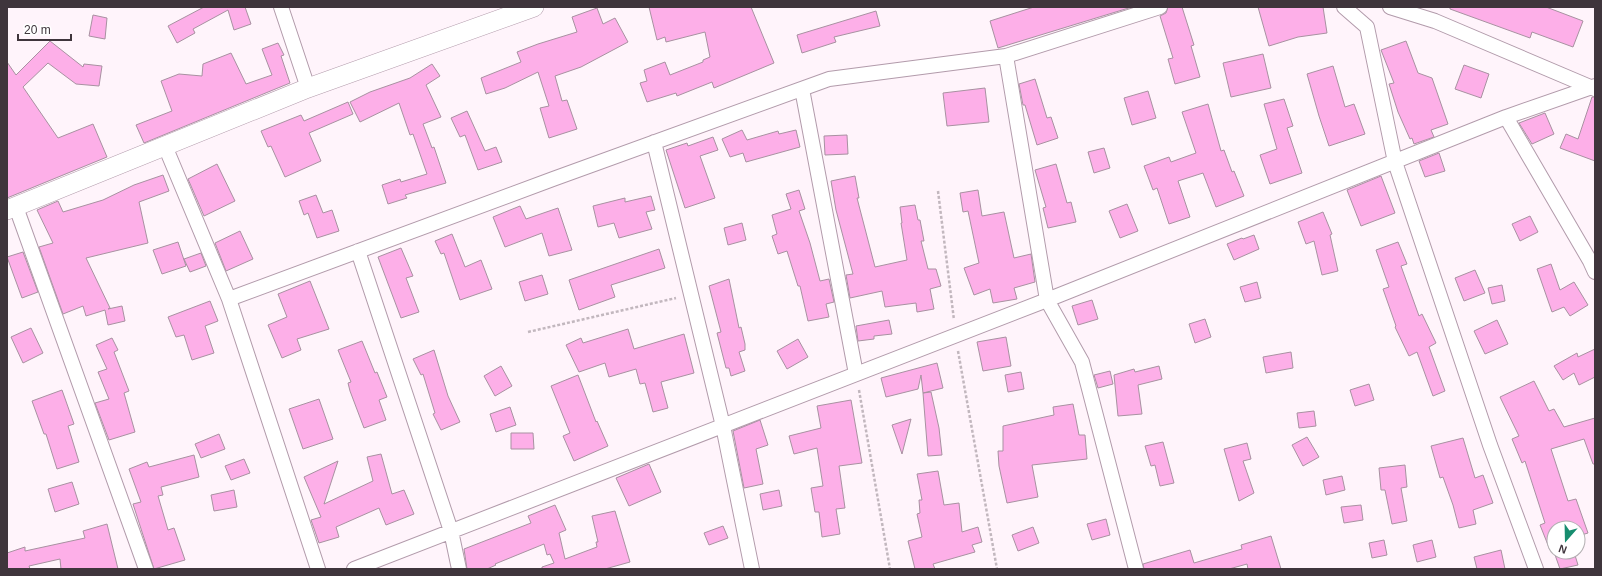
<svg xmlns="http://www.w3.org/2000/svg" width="1602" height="576" font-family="Arial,sans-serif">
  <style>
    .building { fill: #fdafe8; stroke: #a891a1 }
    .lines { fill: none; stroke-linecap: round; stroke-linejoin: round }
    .minor-casing { stroke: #b29bab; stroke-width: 16 }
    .secondary-casing { stroke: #b29bab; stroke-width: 20 }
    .path { stroke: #c2b7be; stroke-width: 2.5; stroke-dasharray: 3 2; stroke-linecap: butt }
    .minor { stroke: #fff; stroke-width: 14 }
    .secondary { stroke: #fff; stroke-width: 19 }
  </style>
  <rect width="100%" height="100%" fill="#fff4fb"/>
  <path class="building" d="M204,7H245L251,24L234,30L228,10L193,29L195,33L177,43L168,26Z
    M649,7H751L774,63L714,88L712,82L677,96L676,93L647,102L640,83L647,81L644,70L665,62L670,75L703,62V60L710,57L705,32L666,42L665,37L657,40Z
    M1034,7H1132L998,48L990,21Z
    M1168,7H1182L1194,45L1191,46L1200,77L1175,84L1168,59L1173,58L1160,16L1166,13Z
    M1258,7H1323L1327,33L1298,37L1269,46Z
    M1450,7H1546L1583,21L1573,47L1532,32L1530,38L1450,9Z
    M597,8L603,24L615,18L628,42L581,67L555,76L562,101L567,100L577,129L549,138L540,108L549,106L538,72L505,88L486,94L481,78L521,62L517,52L538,44L577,32L572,17Z
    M876,11L880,26L834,37L836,42L802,53L797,35Z
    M93,15L107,18L105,39L89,36Z
    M50,41L83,67L84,64L102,66L99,86L76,84L48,63L23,87L58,138L93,124L107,157L7,198V62L16,75Z
    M1406,41L1418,73L1432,78L1448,124L1431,130L1434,137L1414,144L1412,138L1410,139L1398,112L1389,84L1394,83L1381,50Z
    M278,43L284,55L281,56L290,83L144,143L136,125L172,111L161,81L179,74L202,76L203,64L231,53L246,84L272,75L262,49Z
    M1263,54L1271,88L1231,97L1223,63Z
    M432,64L440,76L426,85L441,117L423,124L432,148L434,147L446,183L405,195L407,198L388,204L382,185L400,179L401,182L427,174L413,134L410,135L399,103L360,122L350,102L370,92L410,78Z
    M1464,65L1489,74L1481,98L1455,89Z
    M1333,66L1345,107L1354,104L1365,134L1329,146L1319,116L1307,74Z
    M1035,79L1047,118L1051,117L1058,138L1037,145L1025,105H1023L1019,84Z
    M985,88L989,122L947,126L943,93Z
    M1148,91L1156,118L1132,125L1124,98Z
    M1592,97H1595V161L1560,148L1566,134L1578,139Z
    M1284,99L1293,126L1287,128L1302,173L1270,184L1260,155L1277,149L1264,104Z
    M348,102L353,114L309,133L321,161L285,177L271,146L268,147L261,131L301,115L304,121Z
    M1208,104L1221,151L1224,150L1232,172L1234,171L1244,196L1216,207L1203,173L1178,181L1190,217L1169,224L1157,188L1153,190L1144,166L1169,157L1171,162L1196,153L1182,112Z
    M467,111L485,151L496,147L502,162L478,170L465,135L460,137L451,118Z
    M1545,113L1554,134L1532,144L1519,123Z
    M742,130L747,140L778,131L779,134L796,130L800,147L746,162L743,153L730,157L722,139Z
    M847,135L848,154L825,155L824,136Z
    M713,137L718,150L700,156L715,198L685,208L666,150L687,143L688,146Z
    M1104,148L1110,168L1094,173L1088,152Z
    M1439,153L1445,171L1425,177L1419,161Z
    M217,164L235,201L204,216L188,179Z
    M1056,164L1067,203L1071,202L1076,222L1048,228L1043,208L1046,207L1035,170Z
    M163,175L169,191L139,202L148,243L86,258L110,308L108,309L122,306L125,321L108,325L105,310L86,316L83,306L63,314L39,247L53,243L37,210L58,201L63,212L103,200L134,185Z
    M855,176L859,198H857L875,267L907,260L901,223H902L900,207L915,205L918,220H920L924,241H921L928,269H936L941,286L930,289L934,309L917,312L916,303L885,307L882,291L850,298L846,275L853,274L836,210L831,181Z
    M1381,176L1395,213L1361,226L1347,190Z
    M799,190L805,209L799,211L810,243L820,281L829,279L834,302L826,304L829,317L808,321L800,286H798L787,251L778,254L772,236L777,234L772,215L791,209L786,194Z
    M978,190L982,216L1004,212L1014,258L1031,254L1035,282L1014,288L1017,299L993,303L990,289L974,295L964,268L979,263L968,211L963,212L960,193Z
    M316,195L323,213L332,210L339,231L317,238L308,213L304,215L299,201Z
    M651,196L655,210L646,212L652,229L619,238L614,223L598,227L593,206L625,198V202Z
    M1127,204L1138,231L1120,238L1109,211Z
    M520,206L526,219L558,208L572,250L549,256L542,233L505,247L493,217Z
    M1323,212L1332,234L1330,235L1338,271L1322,275L1314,241L1306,244L1298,222Z
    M1530,216L1538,232L1520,241L1512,224Z
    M742,223L746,240L728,245L724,228Z
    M240,231L253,259L226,271L215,243Z
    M452,234L465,267L481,260L492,289L460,300L444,253L441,254L435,241Z
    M1254,235L1259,249L1234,260L1227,244L1242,238L1243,239Z
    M178,242L186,266L162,274L153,250Z
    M1398,242L1407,264L1401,266L1419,316L1422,314L1436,343L1429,347L1445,391L1433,396L1417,352L1409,356L1395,327L1396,326L1383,289L1389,287L1376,250Z
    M401,248L413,276L406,278L419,312L401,318L378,257Z
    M659,249L665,268L611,285L615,297L579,310L569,280Z
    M23,252L38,292L22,298L7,257Z
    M201,253L206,266L190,272L184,259Z
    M1551,264L1560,290L1574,282L1588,305L1570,316L1564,307L1552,312L1537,269Z
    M1475,270L1485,293L1464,301L1455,278Z
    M542,275L548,294L525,301L519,282Z
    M729,279L739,328L741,327L745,344V350L739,352L745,371L731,376L729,368H726L717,333L721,332L709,286Z
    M310,281L329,329L297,339L301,350L282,358L268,325L287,317L278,294Z
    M1257,282L1261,298L1245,302L1240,287Z
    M1502,285L1505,301L1492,304L1488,288Z
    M1092,300L1098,319L1078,325L1072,306Z
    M210,301L218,321L205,326L214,353L192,360L184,335L176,337L168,317Z
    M1205,319L1211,337L1195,343L1189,324Z
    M889,320L892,334L874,336V339L858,341L856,326Z
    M1497,320L1508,344L1485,354L1474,331Z
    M31,328L43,353L23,363L11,337Z
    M628,329L634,349L684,334L694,373L661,382L668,408L653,412L645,383L640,384L636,369L609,377L605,363L579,372L566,345L581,338L583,343Z
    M1006,337L1011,366L983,371L977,342Z
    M112,338L118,350L114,352L129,391L124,393L135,432L109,440L95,403L109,399L98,372L107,369L96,345Z
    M798,339L808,357L787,369L777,351Z
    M362,341L375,373L377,372L387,397L379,400L386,420L364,428L350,391L348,383L351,382L338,350Z
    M1595,349V377L1579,385L1574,373L1563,380L1554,366L1577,353L1578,357Z
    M434,350L448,396L460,422L441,430L433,414L435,413L423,374L421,375L413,359Z
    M1291,352L1293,368L1266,373L1263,357Z
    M937,363L943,388L923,393L921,375L918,389L886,397L881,378Z
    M501,366L512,386L495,396L484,376Z
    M1159,366L1162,379L1138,385L1142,414L1118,416L1114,375L1134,369L1135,372Z
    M1110,371L1113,384L1098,388L1094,375Z
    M1021,372L1024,389L1008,392L1005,375Z
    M578,375L596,422L597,421L608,446L574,461L563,436L570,433L551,386Z
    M1534,381L1549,411L1554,409L1564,427L1595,418V464H1593L1584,439L1551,449L1568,501L1576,499L1588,533L1578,536V528H1554V552L1553,549L1550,550L1540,525L1545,523L1525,461L1522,463L1512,439L1519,436L1500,397Z
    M1369,384L1374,400L1355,406L1350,390Z
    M62,390L74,424L68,426L79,462L57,469L46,434H44L32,401Z
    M931,392L939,428L942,455L928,456L923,393Z
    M319,399L333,439L303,449L289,409Z
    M851,400L862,463L839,466L845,508L836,509L840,534L822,537L819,512H815L811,488L823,486L817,448L794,454L789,436L821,428L817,406Z
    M1073,404L1079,435H1085L1087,459L1032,465L1038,497L1007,503L999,466L998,451H1003V426L1054,415L1053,407Z
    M510,407L516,425L496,432L490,414Z
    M1314,411L1316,426L1299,428L1297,413Z
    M911,419L902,454L892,425Z
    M760,420L768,445L756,449L763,484L744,488L733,431Z
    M511,433H533L534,449H511Z
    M219,434L225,449L201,458L195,444Z
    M1307,437L1319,457L1303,466L1292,445Z
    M1463,438L1475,478L1483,475L1493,503L1473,510L1476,524L1459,528L1453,505L1443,477L1440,478L1431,446Z
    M1163,442L1174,483L1160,486L1155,465L1151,466L1145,446Z
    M1247,443L1251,459L1243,461L1254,493L1239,501L1224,449Z
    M381,454L392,494L404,490L414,514L386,525L379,508L336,527L339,537L319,543L311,520L321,517L304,477L338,461L324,504L373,481L367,457Z
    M194,455L199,477L161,487L163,495L158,496L168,530L174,528L185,560L154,569L133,504L141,502L129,469L147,462L149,467Z
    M244,459L250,473L231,480L225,466Z
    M649,464L661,492L629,506L616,478Z
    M1405,465L1407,487L1401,488L1407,521L1392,524L1385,490H1381L1379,468Z
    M938,471L944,505L959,503L962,532L978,527L982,542L972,545L975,552L933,564L935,569H915L908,541L922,537L917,514L920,513L919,500H922L917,474Z
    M1342,476L1345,490L1326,495L1323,480Z
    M72,482L79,504L55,512L48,489Z
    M234,490L237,507L214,511L211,495Z
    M779,490L782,506L763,510L760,494Z
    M555,505L566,530L559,533L565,559L597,547L596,542H598L592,516L615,511L630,562L605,569H542V567L554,563L550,554L547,555L544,544L495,564L496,565L487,569H467L464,549L531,523L528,516Z
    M1361,505L1363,520L1344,523L1341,507Z
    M1106,519L1110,535L1092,540L1087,524Z
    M107,524L118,569H61L60,559L29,566L30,569H7V553L25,547V551L85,538L83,531Z
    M723,526L728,538L709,545L704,533Z
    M1033,527L1039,543L1018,551L1012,535Z
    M1271,536L1281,569H1248L1247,564L1229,569H1144L1143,564L1190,550L1194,563L1242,549L1241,545Z
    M1384,540L1387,555L1372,558L1369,543Z
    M1432,540L1436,557L1417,562L1413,545Z
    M1501,550L1505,569H1477L1474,557Z
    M1554,552H1574L1578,565L1560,569Z"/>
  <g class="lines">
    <defs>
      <path id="minor" d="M281,7L308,88
        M1344,7L1367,27L1395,162L1490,445L1536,569
        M1390,7L1435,21L1595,89
        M1006,56L1047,300L1082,362L1136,569
        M802,89L856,374
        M1506,117L1590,261L1595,272
        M654,142L723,426L752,569
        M165,146L229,299L318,569
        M16,207L146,569
        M358,251L451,531L459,569
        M229,299L553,179L829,79L1006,56L1160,7
        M354,569L1047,300L1506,117L1595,86"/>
      <path id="secondary" d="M7,210L308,88L534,7"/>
    </defs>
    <use href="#minor" class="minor-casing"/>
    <use href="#secondary" class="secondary-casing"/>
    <path class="path" d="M938,191L954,320
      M528,332L676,298
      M958,351L997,569
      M859,390L890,569"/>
    <use href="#minor" class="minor"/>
    <use href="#secondary" class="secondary"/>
  </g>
  <rect width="1602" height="576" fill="none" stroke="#3f353c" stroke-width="16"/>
  <g transform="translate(1566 540) rotate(200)"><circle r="19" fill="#ffffff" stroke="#b2aeb1"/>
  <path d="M0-3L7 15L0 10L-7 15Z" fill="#178d6f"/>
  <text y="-6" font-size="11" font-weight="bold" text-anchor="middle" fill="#3f353c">N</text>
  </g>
  <path d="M18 34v6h53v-6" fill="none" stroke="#3f353c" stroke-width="2"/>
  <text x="24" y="34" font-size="12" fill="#3f353c" stroke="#ffffff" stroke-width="3" paint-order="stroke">20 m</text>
</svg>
